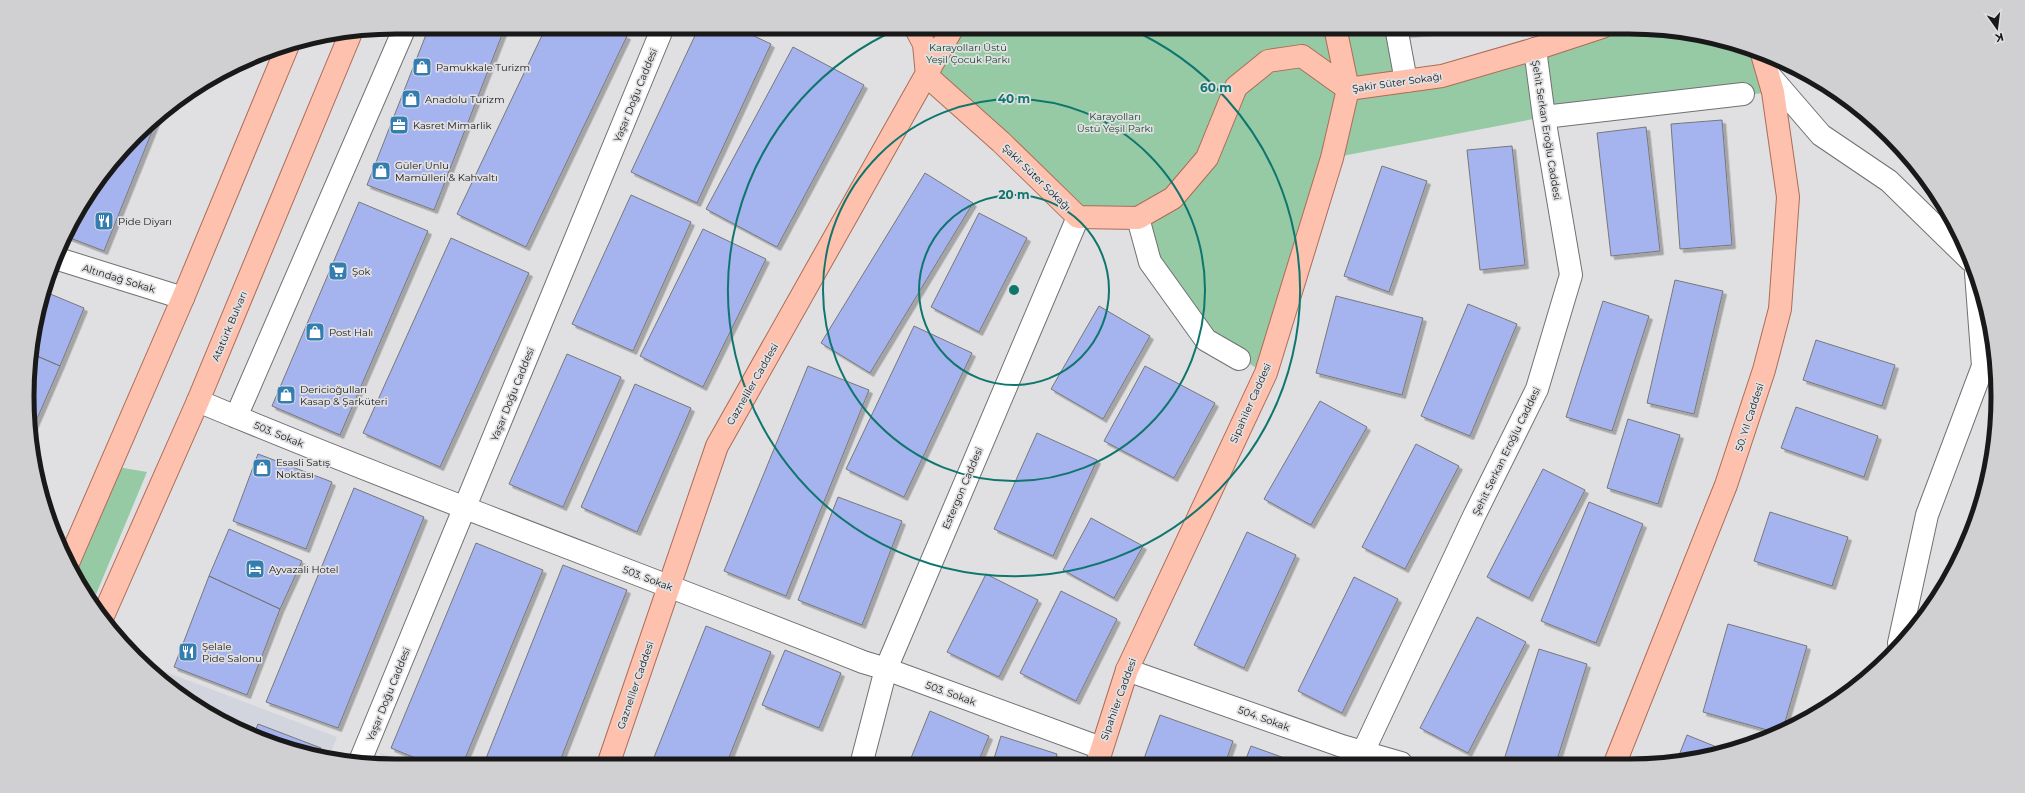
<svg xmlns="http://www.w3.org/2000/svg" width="2025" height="793" font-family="Montserrat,sans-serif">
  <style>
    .built { fill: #d3d5de }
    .green { fill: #96caa5 }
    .building { fill: #a5b3ee; stroke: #777879; filter: url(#shadow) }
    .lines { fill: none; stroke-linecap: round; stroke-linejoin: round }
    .minor-casing { stroke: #707172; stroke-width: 24 }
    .major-casing { stroke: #ad6c57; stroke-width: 24 }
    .minor { stroke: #fff; stroke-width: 22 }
    .major { stroke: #fdc1ae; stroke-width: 22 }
    .ring { fill: none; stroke: #0f766e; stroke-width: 2 }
    .labels { text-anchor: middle; stroke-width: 3.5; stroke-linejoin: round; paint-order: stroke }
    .park-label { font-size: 10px; fill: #174428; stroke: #e0e0e2 }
    .poi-label { font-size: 10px; fill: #19191a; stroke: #e0e0e2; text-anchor: start }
    .street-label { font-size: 10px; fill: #19191a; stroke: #e0e0e2 }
    .rim { fill: none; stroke: #19191a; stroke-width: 5 }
    .centre { fill: #0f766e; stroke: #e0e0e2; stroke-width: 2 }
    .ring-label { font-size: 12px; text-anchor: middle; font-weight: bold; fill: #0f766e; stroke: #e0e0e2; stroke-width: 3.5; stroke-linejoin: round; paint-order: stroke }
  </style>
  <defs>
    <filter id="shadow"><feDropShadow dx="3.5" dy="3.5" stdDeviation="0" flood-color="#0004"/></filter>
  </defs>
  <rect width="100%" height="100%" fill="#e0e0e2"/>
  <path class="built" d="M153,667L337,737L329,757L301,753L233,728L172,690L152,669Z
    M381,753L417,766L377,763Z"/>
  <path class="green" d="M953,27H1396L1406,81L1602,27H1628L1724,40L1762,54L1773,92L1544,117L1332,158L1266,373L1206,340L1138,218L1078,217L927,76Z
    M118,467L147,472L92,604L73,572Z"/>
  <path class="building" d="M429,27H505L434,210L367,185Z
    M546,27H608L627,36L526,247L457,214Z
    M699,27H735L771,44L697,203L631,172Z
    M1403,27H1458L1459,29L1404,34Z
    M793,47L864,85L777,247L706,209Z
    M159,114L104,251L65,236L76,212L153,119Z
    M1722,120L1732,245L1680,249L1671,124Z
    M1646,127L1660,251L1611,256L1597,133Z
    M1512,146L1525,265L1480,270L1467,150Z
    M1382,166L1427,181L1389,292L1344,276Z
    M925,173L973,203L870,373L821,343Z
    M631,195L691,222L633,351L572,324Z
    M359,202L428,231L340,435L272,406Z
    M979,213L1027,238L979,332L931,307Z
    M703,229L766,259L703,387L640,356Z
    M451,238L529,273L440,467L363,433Z
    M1675,280L1723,291L1694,414L1647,403Z
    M43,291L84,308L60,366L30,353Z
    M1336,296L1423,318L1402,395L1316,373Z
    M1603,301L1649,316L1612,431L1566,417Z
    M1468,304L1517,324L1470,436L1421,416Z
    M1099,306L1150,336L1103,419L1051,389Z
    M914,326L972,353L904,497L846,469Z
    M1816,340L1895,365L1882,406L1803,380Z
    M30,353L60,366L33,428Z
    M567,354L621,377L563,507L509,484Z
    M808,366L869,390L786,596L724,571Z
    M1145,366L1215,403L1174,478L1104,441Z
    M635,384L691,408L637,532L581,507Z
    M1320,401L1367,427L1311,525L1264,499Z
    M1796,407L1878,436L1864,477L1781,448Z
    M1628,419L1680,435L1658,504L1607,488Z
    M1037,433L1097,460L1053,556L994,529Z
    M1416,444L1459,466L1405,569L1362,547Z
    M258,454L332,482L306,549L233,521Z
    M1543,469L1585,490L1529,598L1487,577Z
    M354,488L424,517L338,728L266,702Z
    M838,497L902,521L862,625L798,600Z
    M1589,502L1643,524L1596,643L1541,621Z
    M1770,512L1848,537L1832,586L1754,561Z
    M1091,518L1143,546L1114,598L1063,570Z
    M229,529L302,561L280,609L209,576Z
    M1247,532L1296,555L1244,668L1194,645Z
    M476,543L543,570L462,766H435L391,748Z
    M563,565L627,590L558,766H483Z
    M986,574L1038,600L999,677L947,652Z
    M209,576L280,609L247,695L174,667Z
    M1354,577L1398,599L1342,713L1298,691Z
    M1061,591L1117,619L1076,701L1020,673Z
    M1477,617L1526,642L1468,753L1420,728Z
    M1728,624L1807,646L1783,729L1778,733L1703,712Z
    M706,626L771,652L726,765H651Z
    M1539,649L1587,664L1556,763H1503Z
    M785,650L841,673L819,728L762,705Z
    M930,711L989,736L977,765H926L911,758Z
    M1160,715L1233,741L1225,764H1142Z
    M258,724L321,748L318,756L301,753L253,736Z
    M1687,735L1724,750L1676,763Z
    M1001,736L1057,754L1054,764L992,765Z
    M1251,746L1301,764H1244Z"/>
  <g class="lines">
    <defs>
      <path id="minor" d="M1396,27L1406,81
        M1770,76L1821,135L1889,181L1970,260
        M1544,117L1743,94
        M1138,218L1150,262L1206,340L1239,359
        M55,258L183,298
        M198,401C418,493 642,574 863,662L886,669L1101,748
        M236,417L405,27
        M1899,643L1927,515L1983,366L1976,273
        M1127,670L1342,746L1401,763
        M360,761L663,27
        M1360,764L1363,752L1474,516L1537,389L1571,275L1544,117L1535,49
        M861,765L886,669L1078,217"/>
      <path id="major" d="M915,27L924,44L927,76L1001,142L1078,217L1138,218L1173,198L1207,158L1236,87L1268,61L1302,56L1348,89L1442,76L1535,49L1602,27
        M68,563L183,298L288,45
        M103,616L198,401L350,35
        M1615,763L1726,485L1764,370L1780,309L1788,197L1773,92L1762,54
        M1097,764L1127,670L1266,373L1332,158L1348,89L1335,27
        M608,765L717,446L953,27"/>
    </defs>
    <use href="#minor" class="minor-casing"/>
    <use href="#major" class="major-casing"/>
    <use href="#minor" class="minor"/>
    <use href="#major" class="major"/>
  </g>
  <g class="ring">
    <circle cx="1014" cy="290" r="95"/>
    <circle cx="1014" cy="290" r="191"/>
    <path d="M1128 28A286 286 0 1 1 900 28"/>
  </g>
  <defs>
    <symbol id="shop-square" viewBox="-11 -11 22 22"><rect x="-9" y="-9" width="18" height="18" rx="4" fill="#337db1" stroke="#e0e0e2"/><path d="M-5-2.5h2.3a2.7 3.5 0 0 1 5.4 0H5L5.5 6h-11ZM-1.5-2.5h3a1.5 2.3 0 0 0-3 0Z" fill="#fff"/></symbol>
    <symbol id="office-square" viewBox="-11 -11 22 22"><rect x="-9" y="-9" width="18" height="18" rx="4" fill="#337db1" stroke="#e0e0e2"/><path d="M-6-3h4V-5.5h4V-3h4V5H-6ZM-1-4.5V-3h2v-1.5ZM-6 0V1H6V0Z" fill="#fff"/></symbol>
    <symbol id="restaurant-square" viewBox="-11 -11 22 22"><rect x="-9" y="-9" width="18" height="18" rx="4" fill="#337db1" stroke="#e0e0e2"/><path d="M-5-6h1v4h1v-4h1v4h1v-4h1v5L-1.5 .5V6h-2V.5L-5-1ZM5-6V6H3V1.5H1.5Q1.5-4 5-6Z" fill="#fff"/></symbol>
    <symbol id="supermarket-square" viewBox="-11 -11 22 22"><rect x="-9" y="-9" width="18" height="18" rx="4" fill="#337db1" stroke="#e0e0e2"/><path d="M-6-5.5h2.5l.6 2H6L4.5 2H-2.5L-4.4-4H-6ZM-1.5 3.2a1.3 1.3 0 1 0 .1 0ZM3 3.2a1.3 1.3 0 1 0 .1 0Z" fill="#fff"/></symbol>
    <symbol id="hotel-square" viewBox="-11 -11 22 22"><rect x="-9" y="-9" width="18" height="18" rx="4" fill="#337db1" stroke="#e0e0e2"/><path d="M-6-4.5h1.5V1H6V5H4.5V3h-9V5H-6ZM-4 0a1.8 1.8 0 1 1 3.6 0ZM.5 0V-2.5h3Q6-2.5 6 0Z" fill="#fff"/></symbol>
  </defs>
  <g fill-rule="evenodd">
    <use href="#shop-square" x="411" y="56" width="22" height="22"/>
    <use href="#shop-square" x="400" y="88" width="22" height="22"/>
    <use href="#office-square" x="388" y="114" width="22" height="22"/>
    <use href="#shop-square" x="370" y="160" width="22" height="22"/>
    <use href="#restaurant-square" x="93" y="210" width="22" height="22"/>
    <use href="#supermarket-square" x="327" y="260" width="22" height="22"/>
    <use href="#shop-square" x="304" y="321" width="22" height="22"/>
    <use href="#shop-square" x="275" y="384" width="22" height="22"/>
    <use href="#shop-square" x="251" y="457" width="22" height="22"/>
    <use href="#hotel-square" x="244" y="558" width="22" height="22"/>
    <use href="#restaurant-square" x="177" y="641" width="22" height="22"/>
  </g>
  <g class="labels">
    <g class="park-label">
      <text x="968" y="51">Karayolları Üstü<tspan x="968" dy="12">Yeşil Çocuk Parkı</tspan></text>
      <text x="1115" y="120">Karayolları<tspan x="1115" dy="12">Üstü Yeşil Parkı</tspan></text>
    </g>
    <g class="poi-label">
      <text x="436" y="71">Pamukkale Turizm</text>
      <text x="425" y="103">Anadolu Turizm</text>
      <text x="413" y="129">Kasret Mimarlik</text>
      <text x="395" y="169">Güler Unlu<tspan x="395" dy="12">Mamülleri &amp; Kahvaltı</tspan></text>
      <text x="118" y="225">Pide Diyarı</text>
      <text x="352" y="275">Şok</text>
      <text x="329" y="336">Post Halı</text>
      <text x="300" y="393">Dericioğulları<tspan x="300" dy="12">Kasap &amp; Şarküteri</tspan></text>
      <text x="276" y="466">Esasli Satış<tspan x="276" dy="12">Noktası</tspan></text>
      <text x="269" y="573">Ayvazali Hotel</text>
      <text x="202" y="650">Şelale<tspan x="202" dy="12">Pide Salonu</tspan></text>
    </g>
    <g class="street-label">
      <text transform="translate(1397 82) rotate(-8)" y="4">Şakir Süter Sokağı</text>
      <text transform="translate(635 95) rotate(-68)" y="4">Yaşar Doğu Caddesi</text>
      <text transform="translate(1547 130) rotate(81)" y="4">Şehit Serkan Eroğlu Caddesi</text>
      <text transform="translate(1037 177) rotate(44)" y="4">Şakir Süter Sokağı</text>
      <text transform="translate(119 278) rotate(17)" y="4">Altındağ Sokak</text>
      <text transform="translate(229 326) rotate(-67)" y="4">Atatürk Bulvarı</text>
      <text transform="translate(752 384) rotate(-60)" y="4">Gazneliler Caddesi</text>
      <text transform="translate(512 394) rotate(-68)" y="4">Yaşar Doğu Caddesi</text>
      <text transform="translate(1250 403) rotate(-66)" y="4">Sipahiler Caddesi</text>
      <text transform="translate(1749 417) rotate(-72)" y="4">50. Yıl Caddesi</text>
      <text transform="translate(279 434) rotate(22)" y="4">503. Sokak</text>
      <text transform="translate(1506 451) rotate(-64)" y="4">Şehit Serkan Eroğlu Caddesi</text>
      <text transform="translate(962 488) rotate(-67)" y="4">Estergon Caddesi</text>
      <text transform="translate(648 578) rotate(21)" y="4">503. Sokak</text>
      <text transform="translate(635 685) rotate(-71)" y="4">Gazneliler Caddesi</text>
      <text transform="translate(951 693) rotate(20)" y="4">503. Sokak</text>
      <text transform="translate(388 694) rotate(-68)" y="4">Yaşar Doğu Caddesi</text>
      <text transform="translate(1118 699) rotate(-70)" y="4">Sipahiler Caddesi</text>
      <text transform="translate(1264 718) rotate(20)" y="4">504. Sokak</text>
    </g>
  </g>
  <path d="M0 0H2025V793H0ZM396 34H1629A362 362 0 0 1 1991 396V397A362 362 0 0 1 1629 759H396A362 362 0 0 1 34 397V396A362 362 0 0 1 396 34Z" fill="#d0d0d2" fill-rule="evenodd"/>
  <path class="rim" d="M396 34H1629A362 362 0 0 1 1991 396V397A362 362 0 0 1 1629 759H396A362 362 0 0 1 34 397V396A362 362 0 0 1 396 34Z"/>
  <circle cx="1014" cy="290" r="6" class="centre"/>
  <g class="ring-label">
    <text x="1216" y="92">60 m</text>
    <text x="1014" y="103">40 m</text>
    <text x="1014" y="199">20 m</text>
  </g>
  <g transform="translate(1997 28) rotate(166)" stroke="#e0e0e2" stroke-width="3" paint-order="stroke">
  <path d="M0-3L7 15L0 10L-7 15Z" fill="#19191a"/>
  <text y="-6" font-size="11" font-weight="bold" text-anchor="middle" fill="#19191a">K</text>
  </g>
</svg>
